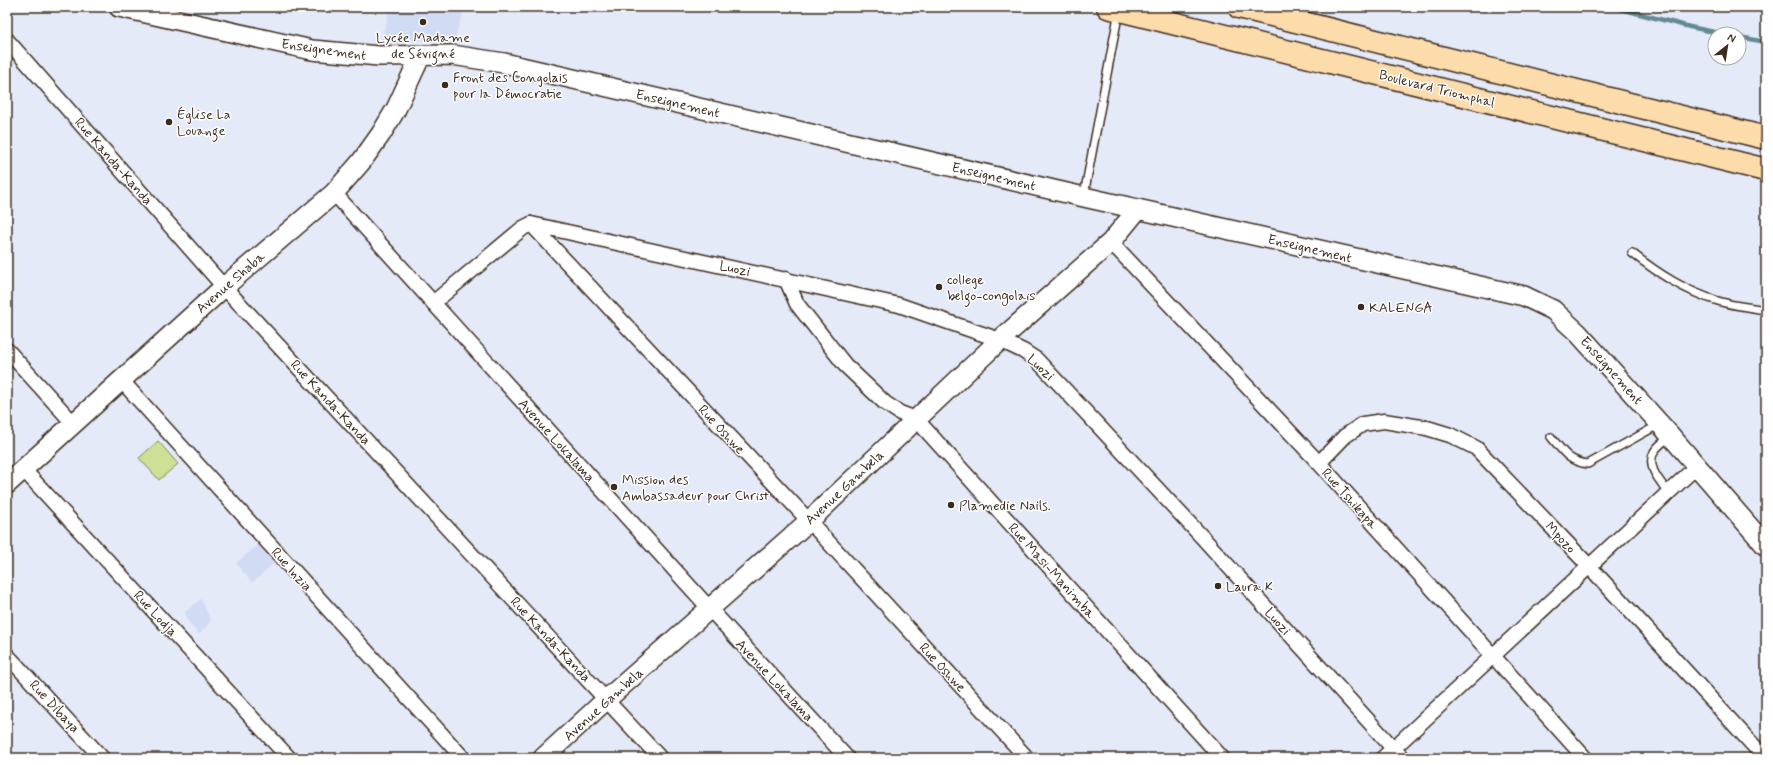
<svg xmlns="http://www.w3.org/2000/svg" width="1773" height="765" font-family="Mynerve,sans-serif">
  <style>
    .built { fill: #d1dbf3 }
    .green { fill: #cde095; stroke: #84855a }
    .lines { fill: none; stroke-linecap: round; stroke-linejoin: round }
    .stream { stroke: #638991; stroke-width: 4.5 }
    .lane-casing { stroke: #3b2a1e; stroke-width: 10 }
    .street-casing { stroke: #3b2a1e; stroke-width: 17 }
    .secondary-casing { stroke: #3b2a1e; stroke-width: 22 }
    .highway-casing { stroke: #3b2a1e; stroke-width: 25 }
    .lane { stroke: #fff; stroke-width: 7 }
    .street { stroke: #fff; stroke-width: 14 }
    .secondary { stroke: #fff; stroke-width: 19 }
    .highway { stroke: #fddcac; stroke-width: 22 }
    .poi-dot { fill: #3b2a1e; stroke: #fff; stroke-width: 1.5 }
    .labels { text-anchor: middle; stroke-width: 3; stroke-linejoin: round; paint-order: stroke }
    .poi-label { font-size: 14px; fill: #3b2a1e; stroke: #fff; text-anchor: start }
    .street-label { font-size: 14px; fill: #3b2a1e; stroke: #fff }
  </style>
  <rect width="100%" height="100%" fill="#e4eaf8"/>
  <filter id="ink" filterUnits="userSpaceOnUse"><feTurbulence type="fractalNoise" baseFrequency=".025" numOctaves="2"/><feDisplacementMap in="SourceGraphic" scale="8" xChannelSelector="R" yChannelSelector="G"/><feConvolveMatrix kernelMatrix="1 2 1 2 8 2 1 2 1" color-interpolation-filters="sRGB"/></filter>
  <g filter="url(#ink)">
    <path class="built" d="M390,7H465L455,38L443,37L380,46Z
      M258,545L274,563L252,583L236,563Z
      M201,599L211,621L199,635L187,620L185,612Z"/>
    <path class="green" d="M158,441L178,464L159,480L139,458Z"/>
    <g class="lines">
      <path class="stream" d="M1613,7L1690,27L1724,34
        M1739,37L1766,42"/>
      <defs>
        <path id="lane" d="M1084,195L1119,11
          M1632,253C1659,274 1685,291 1718,301C1733,306 1750,307 1766,310
          M1551,437C1563,451 1568,462 1588,464L1660,424
          M1668,492C1660,481 1646,467 1654,452C1657,446 1665,441 1670,436"/>
        <path id="street" d="M7,40L224,287L660,758
          M334,193L709,608L847,758
          M531,224L899,305L1000,340L1023,351L1037,360L1202,537L1402,758
          M531,224L809,521L1027,758
          M1111,242L1319,463L1585,758
          M786,279L797,304L845,365L885,403L900,413L916,419L1222,758
          M433,303L523,228L531,224
          M7,350L73,423
          M121,380L463,758
          M1319,463L1345,436L1363,424L1384,421L1427,428L1450,435L1476,448L1589,566L1765,758
          M23,469L289,758
          M7,655L102,758
          M1383,758L1697,466"/>
        <path id="secondary" d="M119,7L312,50L379,56L452,55L504,63L1084,197L1524,296L1553,310L1578,333L1670,435L1766,546
          M7,484L224,287L334,193L361,162L381,134L396,109L421,55
          M543,758L607,699L809,521L1000,340L1111,242L1138,209"/>
        <path id="highway" d="M1108,7L1766,170
          M1239,7L1766,138"/>
      </defs>
      <use href="#lane" class="lane-casing"/>
      <use href="#street" class="street-casing"/>
      <use href="#secondary" class="secondary-casing"/>
      <use href="#highway" class="highway-casing"/>
      <use href="#lane" class="lane"/>
      <use href="#street" class="street"/>
      <use href="#secondary" class="secondary"/>
      <use href="#highway" class="highway"/>
    </g>
  </g>
  <g class="poi-dot">
    <circle cx="423" cy="22" r="4"/>
    <circle cx="445" cy="85" r="4"/>
    <circle cx="169" cy="122" r="4"/>
    <circle cx="939" cy="287" r="4"/>
    <circle cx="1361" cy="307" r="4"/>
    <circle cx="614" cy="487" r="4"/>
    <circle cx="951" cy="505" r="4"/>
    <circle cx="1218" cy="586" r="4"/>
  </g>
  <g class="labels">
    <g class="poi-label">
      <text x="423" y="42" text-anchor="middle">Lycée Madame<tspan x="423" dy="16">de Sévigné</tspan></text>
      <text x="453" y="82">Front des Congolais<tspan x="453" dy="16">pour la Démocratie</tspan></text>
      <text x="177" y="119">Église La<tspan x="177" dy="16">Louange</tspan></text>
      <text x="947" y="284">college<tspan x="947" dy="16">belgo-congolais</tspan></text>
      <text x="1369" y="312">KALENGA</text>
      <text x="622" y="484">Mission des<tspan x="622" dy="16">Ambassadeur pour Christ</tspan></text>
      <text x="959" y="510">Plamedie Nails.</text>
      <text x="1226" y="591">Laura K</text>
    </g>
    <g class="street-label">
      <text transform="translate(324 49) rotate(8)" y="5">Enseignement</text>
      <text transform="translate(1437 88) rotate(14)" y="5">Boulevard Triomphal</text>
      <text transform="translate(678 103) rotate(13)" y="5">Enseignement</text>
      <text transform="translate(114 161) rotate(49)" y="5">Rue Kanda-Kanda</text>
      <text transform="translate(994 176) rotate(13)" y="5">Enseignement</text>
      <text transform="translate(1310 248) rotate(13)" y="5">Enseignement</text>
      <text transform="translate(735 268) rotate(12)" y="5">Luozi</text>
      <text transform="translate(230 282) rotate(-41)" y="5">Avenue Shaba</text>
      <text transform="translate(1041 367) rotate(42)" y="5">Luozi</text>
      <text transform="translate(1612 370) rotate(48)" y="5">Enseignement</text>
      <text transform="translate(331 402) rotate(47)" y="5">Rue Kanda-Kanda</text>
      <text transform="translate(722 429) rotate(47)" y="5">Rue Oshwe</text>
      <text transform="translate(557 440) rotate(48)" y="5">Avenue Lokalama</text>
      <text transform="translate(844 487) rotate(-43)" y="5">Avenue Gambela</text>
      <text transform="translate(1350 498) rotate(48)" y="5">Rue Tshikapa</text>
      <text transform="translate(1561 537) rotate(46)" y="5">Mpozo</text>
      <text transform="translate(292 569) rotate(48)" y="5">Rue Inzia</text>
      <text transform="translate(1052 570) rotate(48)" y="5">Rue Masi-Manimba</text>
      <text transform="translate(156 613) rotate(47)" y="5">Rue Lodja</text>
      <text transform="translate(1278 621) rotate(48)" y="5">Luozi</text>
      <text transform="translate(551 639) rotate(47)" y="5">Rue Kanda-Kanda</text>
      <text transform="translate(943 667) rotate(47)" y="5">Rue Oshwe</text>
      <text transform="translate(775 680) rotate(47)" y="5">Avenue Lokalama</text>
      <text transform="translate(603 704) rotate(-42)" y="5">Avenue Gambela</text>
      <text transform="translate(55 706) rotate(47)" y="5">Rue Dibaya</text>
    </g>
  </g>
  <rect width="1773" height="765" fill="none" stroke="#fff" stroke-width="24"/>
  <rect x="12" y="12" width="1749" height="741" fill="none" stroke="#3b2a1e" stroke-width="1.5" filter="url(#ink)"/>
  <g transform="translate(1727 46) rotate(30)"><circle r="19" fill="#ffffff" stroke="#b1aaa5"/>
  <path d="M0-3L7 15L0 10L-7 15Z" fill="#3b2a1e"/>
  <text y="-6" font-size="11" font-weight="bold" text-anchor="middle" fill="#3b2a1e">N</text>
  </g>
</svg>
